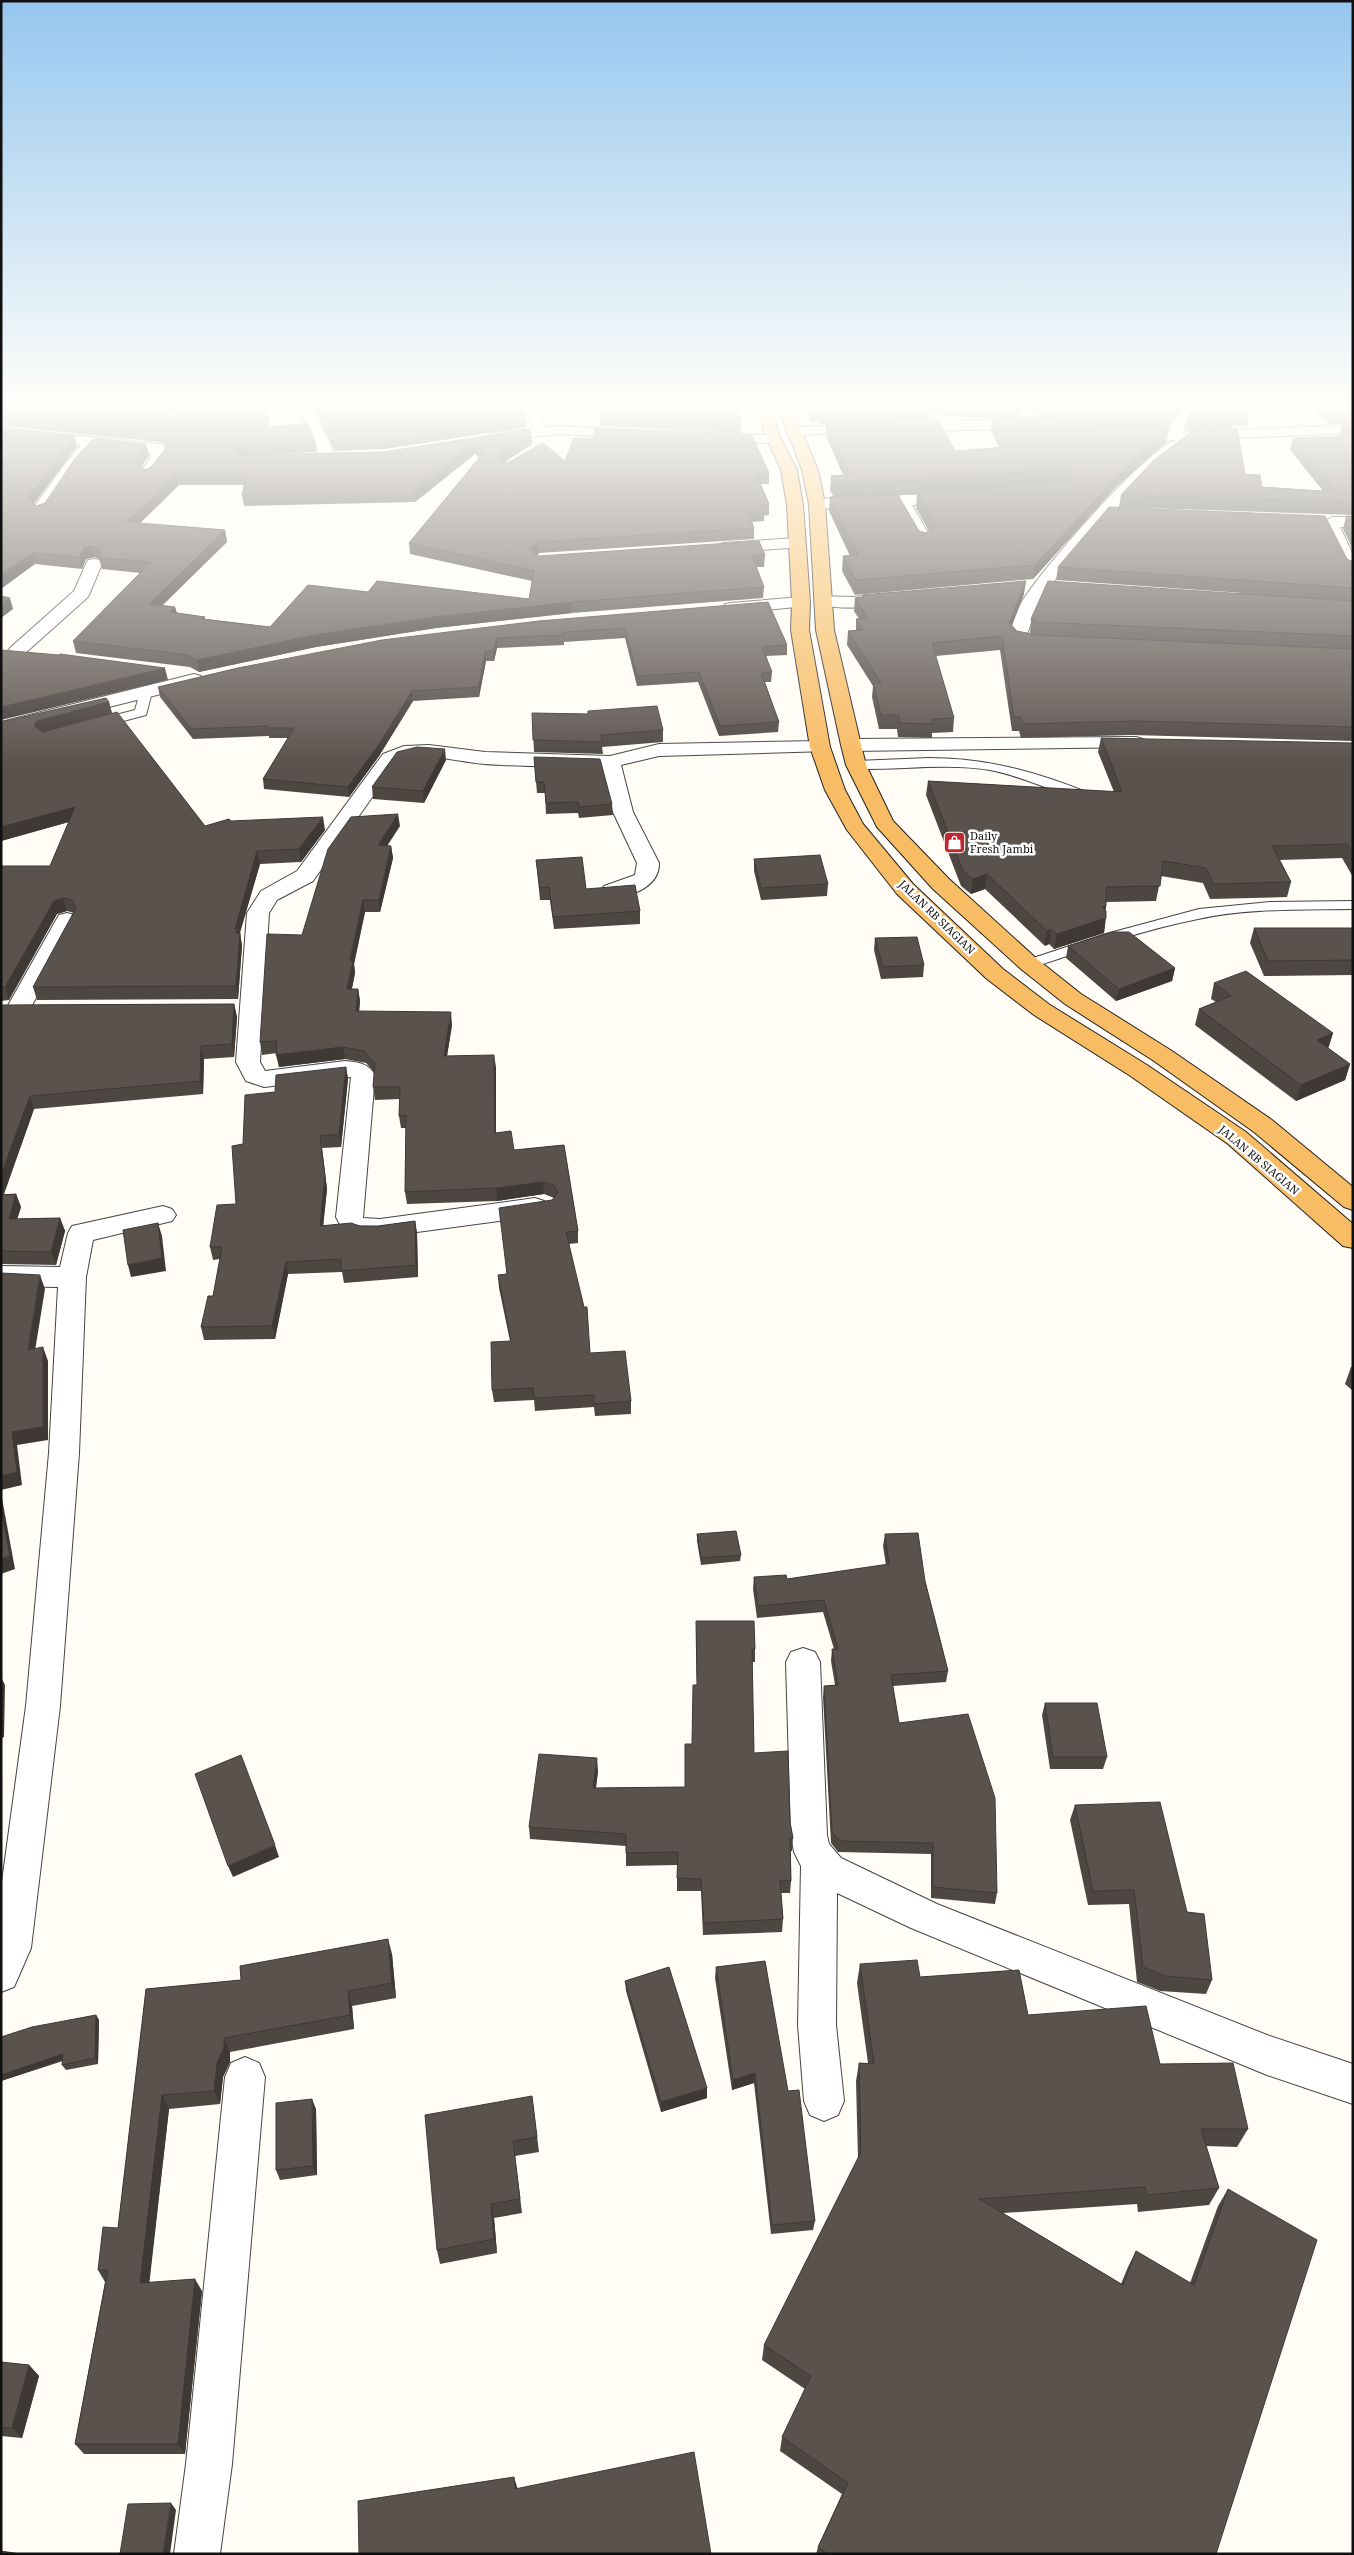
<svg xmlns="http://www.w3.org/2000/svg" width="1354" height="2555" font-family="'Noto Serif',serif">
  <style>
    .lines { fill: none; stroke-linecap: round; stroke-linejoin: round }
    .service-casing { stroke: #444; stroke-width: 2 }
    .minor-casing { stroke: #444; stroke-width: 2 }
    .tertiary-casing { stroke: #444; stroke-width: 2 }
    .trunk-casing { stroke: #222; stroke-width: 2 }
    .service { fill: #fff; fill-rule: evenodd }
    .minor { fill: #fff; fill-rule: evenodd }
    .tertiary { fill: #fff; fill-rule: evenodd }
    .trunk { fill: #f7bc64; fill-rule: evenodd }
    .wall { fill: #4d4742; fill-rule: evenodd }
    .shaded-wall { fill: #3f3936 }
    .building { fill: #5a524d; stroke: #3f3936; fill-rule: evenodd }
    .labels { text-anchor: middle; stroke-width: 5; stroke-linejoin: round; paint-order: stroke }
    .far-poi-label { font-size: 11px; fill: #111; stroke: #fff; text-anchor: start }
    .far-street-label { font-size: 11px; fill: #111; stroke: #fff }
  </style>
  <rect width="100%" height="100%" fill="#fffdf5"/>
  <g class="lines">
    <defs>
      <path id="service" d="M523,406H533L547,431L546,433H538Z
        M146,688L152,692L146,715L97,728L90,724L92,721L135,710L140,692Z
        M929,758C985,758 1034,771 1086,792L1088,795L1081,799C1050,791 1022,776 990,770C945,763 901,770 856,769L849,765L856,761Z
        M1353,901V909H1350C1300,910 1248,908 1198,919C1143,930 1088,949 1034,967H1024L1021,964L1024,961L1106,934L1199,909L1270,902Z"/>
      <path id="minor" d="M296,406H310L328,438L336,459L333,462L328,464L320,459L314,438Z
        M1015,406H1029L1040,425L1038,428H1028Z
        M1189,406H1204L1184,427L1185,436L1180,440L1186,444L1183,447L1126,498L1059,575L1040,600L1027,634L1055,639L1058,643L1055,647L1049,648L1016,643L1009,635C1012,622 1016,611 1023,600C1042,569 1146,449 1176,440L1171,436L1170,426Z
        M559,426L631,430L638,434L631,438L559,434L494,441L487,437L494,433Z
        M1,428L160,444L168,449L165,460L152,477L147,479L139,474L149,460L151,453L96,447L75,470L46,513L40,515L32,510L65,464L81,445L1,436Z
        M716,435H774L781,439L774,443L711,442L709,439L711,436Z
        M953,493L959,495L961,498L959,501L912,505L933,541L925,546L919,544L897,505L817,509L809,504L817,499Z
        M1332,517H1353V527H1340L1353,555V576C1341,573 1324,534 1324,522Z
        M796,538L802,539L804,543L802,547L723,553L715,548L723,543Z
        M94,559L100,560L102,564L88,597L22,656H10L7,652L10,648L74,591L86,564L88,560Z
        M892,593L898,594L901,598L898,602C873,608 842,610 817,604L814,600L817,596L854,597Z
        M1136,737L1143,739L1146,743L1143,747L851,751L844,749L841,745L844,741L851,739Z
        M820,741L827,743L830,747L827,751L659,756L621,765L633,812L659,863C660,888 625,901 604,896L601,891L604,886L635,875L637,863L613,812L602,768C563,766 524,767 485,764C456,762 424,750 397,762L313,881L277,900L269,913L260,1062L265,1071L345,1061C358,1062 368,1063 375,1075L363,1218L380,1219L535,1198L544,1201L548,1207L544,1213L535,1216L380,1237H362L343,1230L336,1217L351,1077L264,1087L246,1081L236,1062L247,913L261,891L297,871L383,754L404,746L429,745L485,752L610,756L659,744Z
        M67,913L75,915L78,920L30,1009L26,1014L18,1016L10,1014L6,1009L56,920L59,915Z
        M163,1206L172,1209L176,1215L172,1221L93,1240L86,1277L79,1453L60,1706L31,1948L14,1987L1,1992V1889L26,1706L49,1453L58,1287L1,1286V1266L60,1267L68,1233L72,1226Z
        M803,1648L815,1652L820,1662L827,1835L829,1844L841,1858L937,1904L1267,2035L1353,2064V2104L1267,2075L911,1928L837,1893L836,2025L844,2101L838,2115L824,2121L810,2115L804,2101L798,2025L801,1866L794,1852L791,1835L786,1662L791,1652Z
        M245,2057L259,2063L265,2077L232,2464L220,2554H174L186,2464L225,2077L231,2063Z"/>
      <path id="tertiary" d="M987,420L1030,421L1037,425L1030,429L903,431L896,427L903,423Z
        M862,425L869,429L867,432L793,435L786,431L793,427Z
        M1353,425V433L1188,440L1129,439L1122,435L1129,431L1188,432Z
        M801,597L807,598L810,602L807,606L731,613L725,612L722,608L725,604L731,603Z
        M194,674L201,676L203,680L201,684L1,734V722Z"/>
      <path id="trunk" d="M756,406H770L781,439L797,470L803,505L810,602L809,630L830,747L845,790L863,824L913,884L1003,969L1050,1005L1147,1065L1246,1132L1353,1224V1248L1343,1246L1228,1144L1129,1075L1034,1015L987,979L897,894L847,830L825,790L810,747L791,630L792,602L787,505L781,470L767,439Z
        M777,406H791L818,470L825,504L834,630L861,745L866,765L893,821L949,879L1037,959L1081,994L1172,1051L1272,1120L1353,1187V1210L1344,1207L1254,1132L1154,1061L1065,1004L1021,969L933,889L877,827L846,765L841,745L816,630L809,504L802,470Z"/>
    </defs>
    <use href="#service" class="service-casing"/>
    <use href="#minor" class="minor-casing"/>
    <use href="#tertiary" class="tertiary-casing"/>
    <use href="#trunk" class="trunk-casing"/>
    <use href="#service" class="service"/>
    <use href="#minor" class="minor"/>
    <use href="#tertiary" class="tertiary"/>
    <use href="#trunk" class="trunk"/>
  </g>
  <path class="wall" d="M1,406L178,415L180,414L97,406H247L246,410L270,427L315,442L316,452L248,455L383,452L530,429L532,444L504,462L507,463L565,461L769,473V484H761L769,504V515L764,516V521L752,522L754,528V539L539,553L537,555L539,556L765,555L764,567H756L764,587L763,598L572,613L436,628L316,647L199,672L190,667L76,653L73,641L140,573L102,569L99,559L94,557L86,559L82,569L35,564L1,469V428L77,446L34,504L36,506L45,503L149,455L141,467L146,470L151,467L164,451L166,446L160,442L1,426ZM475,454L479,458L409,543L410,554L532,581L529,599L368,592L270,627L205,619V617L177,613L175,607L162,606L227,542L225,530L140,523L179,485H244L242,495L244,506L415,502Z
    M315,406H316L527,427L384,449L335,451L316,412Z
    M806,406H1022V408L1021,417L1038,418L1030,406H1186L1170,424L1166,443L1116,487L1033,579L855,595L842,571L843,556H850L829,511L830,497L833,496L830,490L831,476L843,475L826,436V424H820L819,422H811ZM929,415L993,418L991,430L999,448L955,451L929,419ZM1080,424L1124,427L1091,425ZM917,494L916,508L929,531L926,533L919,531L898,495Z
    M1312,406H1353V515L1119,507L1121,495L1194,430H1187L1186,428L1188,415L1249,413L1247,426H1233V428L1245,474L1262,487L1323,491L1290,450L1293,438L1340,436L1339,435L1342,424H1328Z
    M599,415L741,421V433L600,426Z
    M1346,516H1353V550L1343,529Z
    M1347,559L1353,562V741L1131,735L1021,738L1019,731H1012L1000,650L936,656L954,718L953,732L932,733V738L898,737L897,729H879L872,697L873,686L847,645L848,631L856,630V619H859L854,611L855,598L862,597L863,595L1024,594L1012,625L1017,631L1034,635L1030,633L1031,619L1243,593L1056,580L1058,567Z
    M768,602L787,645V655L766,656L772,672L771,682H765L779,722L778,732L719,736L698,682L637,686L625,638L564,642V645L497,648L494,661H486L479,697L413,701L379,756L349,797L264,789L263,779L288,738H269V736L193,739L160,697L158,687L238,668Z
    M109,702L112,713L205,826L231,821L325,830L301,862L260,864L240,933L242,946L238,999L37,1000L33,987L74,913L67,911L57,914L9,1000L1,1001V866H50L69,822L1,841V722Z
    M588,711L663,730V742L602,747L603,754L534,752L532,713L588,714Z
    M1101,738L1353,743V877L1342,858L1280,860L1291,882L1287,897L1210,899L1203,883L1161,876L1156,901L1106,902L1104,933L1054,949L1049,944L1045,946L985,889L971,894L961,886L926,795L928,781L1114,792L1098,752Z
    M534,757L612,804L613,815L579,818L578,813L546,814L545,793H537Z
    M446,760L424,803L373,799L372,787Z
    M400,826L387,845L391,846L393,858L380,912H365L354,964L355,973L352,989H358L360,1001L359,1011L452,1025L447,1056L496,1067V1133L514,1150L564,1145L578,1231V1243L569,1244L590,1353L631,1401V1414L595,1416L594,1407L535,1411L534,1400L494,1402L492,1390L510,1341L499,1288L498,1275L506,1274L554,1198L544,1194L497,1201L407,1204L405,1192L406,1128H401L399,1116L400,1099L375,1100L373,1087L374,1072L366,1063L345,1059L279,1067L277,1053L262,1055L260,1042L302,935Z
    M754,859L828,884L827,896L761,900L754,871Z
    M536,860L586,889L640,911V924L554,929L550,900H540Z
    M1254,928H1353V975L1264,976L1250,943Z
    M875,938L924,965L923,977L881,979L874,950Z
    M1068,946L1175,968L1172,981L1116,1001L1066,958Z
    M1214,983L1333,1033L1328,1048L1350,1064L1345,1080L1296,1101L1195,1025L1199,1009L1216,1002L1211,999Z
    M234,1004L237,1017L234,1057L204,1059L203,1094L34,1109L4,1194H16L21,1207L17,1219L60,1218L65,1231L56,1265L1,1264V1005Z
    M346,1067L348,1079L341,1147L322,1148L327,1189L323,1225L378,1226L415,1221L417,1233L418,1277L344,1283L342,1272L288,1274L275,1339L204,1340L201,1327L213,1296L220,1259L213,1260L210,1247L236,1204L243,1144L275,1092Z
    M1353,1366V1391L1345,1384L1351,1367Z
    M697,1534L741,1555L740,1561L701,1565L697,1541Z
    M885,1534L925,1581L948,1671L946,1682L893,1686L899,1723L997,1893L995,1904L931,1898V1854L838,1852L831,1843L823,1697L824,1686L835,1685L831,1661L832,1649H834L823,1612L757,1618L753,1589L754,1577L787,1579L886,1565L883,1546Z
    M696,1634L755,1649V1662H752L754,1753L790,1822L793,1838L792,1851H791V1881L790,1893H781L783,1919L782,1932L703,1935L701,1891H677V1865L626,1866V1846L530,1839L529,1827L598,1771L596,1788L685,1787L692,1744L697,1685Z
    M1045,1703L1107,1757L1103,1769H1050L1042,1715Z
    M1075,1805L1187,1912L1212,1980L1206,1994L1160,1991L1137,1982L1129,1904L1088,1905L1070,1820Z
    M392,1954L396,1998L352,2006L354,2029L230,2052V2062L223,2077L220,2104L169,2109L149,2282L202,2291L185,2454H84L75,2444L105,2282L98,2270L118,2228L146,1989L241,1980Z
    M860,1964L920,1977L1028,2015L1160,2064L1248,2129L1237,2147L1206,2146L1219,2188L1209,2205L1138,2212L1137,2204L1003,2213L1121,2284L1128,2267L1136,2251L1190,2283L1218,2206L1228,2189L1216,2554H816L818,2547L842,2494L780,2451L782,2437L805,2389L762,2360L764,2345L858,2159L856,2081L859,2063H868L857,1983Z
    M716,1967L788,2091L815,2221L813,2230L771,2234L754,2083L732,2090L715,1978Z
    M625,1981L707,2088V2098L661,2112L626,1991Z
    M96,2015L99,2020L98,2064L66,2070L62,2065L63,2061L1,2081V2037Z
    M532,2096L539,2152L515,2156L522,2213L494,2218L497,2253L440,2264L437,2250Z
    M316,2109L317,2175L280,2180L276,2170Z
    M1,2362L29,2365L39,2376L22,2438L1,2436Z"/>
  <path class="shaded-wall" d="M242,406H247V407L241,421L240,411Z
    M1177,406H1186L1170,424L1171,413Z
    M526,419L527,427L384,449L383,441Z
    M1169,429L1166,443L1116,487L1033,579L1035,565L1119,474Z
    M531,434L532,444L499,466L498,455Z
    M75,436L77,446L30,509L28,498Z
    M474,443L475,454L415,502L414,491Z
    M146,444L149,455L137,474L135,464Z
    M247,444L249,454L239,461L237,450Z
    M177,474L179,485L130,533L127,522Z
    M225,530L227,542L151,615L149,604Z
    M538,542L539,553L529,561V549Z
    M92,546L94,557L86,559L82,569L79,557L84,548Z
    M32,553L35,564L1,589V575Z
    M1026,581L1024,594L1008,636L1009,623Z
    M10,598L13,609L1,618V604Z
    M572,602V613L436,628L316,647L199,672L197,660L315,635L435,617Z
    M175,607L178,619L170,612Z
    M497,638V648L494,661L493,651Z
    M485,651L486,661L479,697V687Z
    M165,668L168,680L1,720V707Z
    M412,691L413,701L379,756L349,797L348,787Z
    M109,702L112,714L41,733L34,726L37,721Z
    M445,749L446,760L424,803L423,791Z
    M75,807L79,819L1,841V827Z
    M398,814L400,826L380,857L378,845Z
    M323,817L325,830L301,862L299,849Z
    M391,846L393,858L380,912L379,900Z
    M257,851L260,864L239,935L240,933L242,946L238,999L236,986L235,929Z
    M987,874L985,889L971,894L973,879Z
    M63,898L67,911L57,914L9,1000L5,987L54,901Z
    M363,900L365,912L354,964L355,973L349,1001L347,989L350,960Z
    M1106,906L1104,919L1106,918L1104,933L1054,949L1057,934L1102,907Z
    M1051,929L1049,944L1045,946L1047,931Z
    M1175,968L1172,981L1116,1001L1119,989Z
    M358,989L360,1001L358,1024L356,1011Z
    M234,1004L237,1017L234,1057L232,1044Z
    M451,1012L452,1025L445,1068L444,1056Z
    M1333,1033L1328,1049L1317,1040Z
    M201,1046L204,1059L203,1094L200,1081Z
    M343,1047L345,1059L279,1067L276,1055Z
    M494,1055L496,1067V1145L495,1133Z
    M1350,1064L1345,1080L1296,1101L1301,1085Z
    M346,1067L348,1079L341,1147L339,1134Z
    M30,1096L34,1109L1,1202V1175Z
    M320,1136L327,1189L322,1238L320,1226Z
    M543,1182L544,1194L497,1201L496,1188Z
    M16,1194L21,1207L13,1232L9,1219Z
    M60,1218L65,1231L56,1265L51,1252Z
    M415,1221L417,1233L418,1277L416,1265Z
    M158,1223L162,1236L166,1271L131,1277L128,1265Z
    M286,1262L288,1274L275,1339L272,1326Z
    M40,1275L45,1289L33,1363L28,1350Z
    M43,1347L48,1361V1440L17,1445L22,1485L1,1490V1476L12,1432Z
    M1,1493L15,1569L1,1574Z
    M1,1677L5,1685L4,1737L1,1738Z
    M597,1758L598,1771L594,1801L593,1788Z
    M275,1845L279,1857L233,1877L228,1866Z
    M388,1939L392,1954L396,1998L392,1983Z
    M348,1991L352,2006L354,2029L350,2015Z
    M96,2015L99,2020L98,2064L95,2058Z
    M224,2038L230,2052V2062L223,2077L220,2104L214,2091L217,2063Z
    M63,2054L66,2059L1,2081V2075Z
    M755,2073L754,2083L732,2090L733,2080Z
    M707,2088V2098L661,2112V2102Z
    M162,2095L169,2109L148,2295L140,2283Z
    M312,2099L316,2109L317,2175L313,2166Z
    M491,2204L494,2218L497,2253L494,2239Z
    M195,2279L202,2291L185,2454L178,2444Z
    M29,2365L39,2376L22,2438L12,2428Z
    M514,2477L518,2490L515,2489Z
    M171,2503L176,2510L170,2554H163Z"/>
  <path class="building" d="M1,406H75L178,415L187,410L182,406H242L240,411L267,409L269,427L308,423L315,442L247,444L237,450L241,455L383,452L530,429L531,434L498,455L501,461L507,463L543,443L565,461L574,438L592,439L595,428L751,434L769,473L756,474L769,504L761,505L764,510L747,511L754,528L538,542L529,549L539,556L759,541L765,555L752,556L764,587L572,602L435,617L315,635L197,660L188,655L73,641L151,562L99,558L101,553L99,548L92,546L84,548L79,557L32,553L1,575V470L11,459H1V428L75,436L28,498L36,506L45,503L74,460L94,438L146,444L135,464L146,470L151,467L164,451L168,439L158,432L1,416ZM474,443L484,452L409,543L534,571L529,599L377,581L368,592L308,585L270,627L202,619L205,617L170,612L175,607L149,604L225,530L127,522L177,474H247L242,495L414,491Z
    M316,406H521L526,419L383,441L334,443Z
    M602,406H738L741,421L599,415Z
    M811,406H929L930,408L821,412L820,410H812Z
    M994,406H1022V408Z
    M1040,406H1177L1171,413V418L1041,409Z
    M1197,406H1248L1249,413L1235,414V417L1189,418L1188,415Z
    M1326,406H1353V412H1331Z
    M993,417H1035L1091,425L1169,429L1119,474L1035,565L856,580L843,556L858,555L830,497L898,495L919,531L926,533L936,526L917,494L1069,481L1073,476L1063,469L904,481L834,483L831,476L850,475L826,422L937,418L955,451L1006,447Z
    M1353,422V434L1342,423Z
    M1237,428L1245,474L1260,475L1262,487L1337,492L1293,438L1353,436V502L1121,495L1154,460L1195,429Z
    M1109,507L1325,516L1347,559L1353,562V588L1058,567Z
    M1346,516H1353V530Z
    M1026,581L1009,623L1017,631L1037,635L1353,649V727L1134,721L1023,724L1021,717H1014L1002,636L932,643L954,718L932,719L933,724L900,723L898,715H881L873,683H881L848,631L863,630L856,619L868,618L855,598L864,597L863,595Z
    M1048,581L1353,601V636L1037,622L1031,619Z
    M1,596L10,598L1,604Z
    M768,602L787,645L762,647L772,672L761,673L779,722L720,726L699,672L637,676L625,628L563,632V635L497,638L493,651H485L479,687L412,691L378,746L348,787L263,779L294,728H268V726L191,729L158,687L238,668L382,640L539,621Z
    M1,650L59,655L60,654L165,668L1,707Z
    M106,698L109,702L37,721L34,726L43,732L117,712L205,826L229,819L231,821L323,817L299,849L257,851L235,929H238L236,933H240L236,986L33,987L76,908L72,900L63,898L54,901L5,987H1V866H50L75,807L1,827V722Z
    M657,706L663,730L601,735L602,742L533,740L532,713L588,714V711Z
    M1101,738L1353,743V854L1347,844L1272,846L1291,882L1214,884L1206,868L1163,861L1160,886L1106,887V906L1102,907L1106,911V918L1057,934L1051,929L1047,931L987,874L973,879L963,871L928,781L1122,792Z
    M417,747L445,749L423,791L372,787L397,752Z
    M534,757L600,759L612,804L579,807L578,802L546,803L544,782H536Z
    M398,814L378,845L391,846L379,900H363L350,960L353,961L347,989H358L356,1011L451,1012L444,1056L494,1055L495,1133L511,1131L514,1150L564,1145L578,1231L566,1232L584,1307H587L590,1353L625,1351L631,1401L594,1404V1395L534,1398L533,1388L492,1390L491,1342L511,1341L498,1275L507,1274L499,1208L552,1200L558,1193L554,1185L543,1182L496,1188L405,1192L406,1115L399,1116L400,1087H373L375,1063L364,1051L343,1047L276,1055L277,1041L260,1042L267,934L302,935L328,849L351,817Z
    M820,855L828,884L761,888L754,859Z
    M582,857L586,889L635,885L640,911L553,917L549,887L540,888L536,860Z
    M1254,928H1353V960L1268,961Z
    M1112,932H1129L1175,968L1119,989L1068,946Z
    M917,937L924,965L883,967L875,938Z
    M1246,971L1333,1033L1317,1040L1350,1064L1301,1085L1199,1009L1231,996L1214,983Z
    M234,1004L232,1044L201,1046L200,1081L30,1096L1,1175V1005Z
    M346,1067L339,1134L320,1136L325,1176L320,1226L351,1223L360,1226H378L415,1221L416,1265L341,1271V1259L286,1262L272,1326L201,1327L208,1296H213L222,1247H210L217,1205L236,1204L232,1146L243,1144L245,1095L275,1092L276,1075Z
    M16,1194L9,1219L60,1218L51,1252L1,1251V1195Z
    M158,1223L162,1258L128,1265L123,1230Z
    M1,1273L40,1275L28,1350L43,1347V1427L12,1432L17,1472L1,1476Z
    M1,1509L10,1556L1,1559Z
    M736,1531L741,1555L701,1558L697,1534Z
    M918,1533L925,1581L948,1671L891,1675L899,1723L968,1714L995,1798L997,1893L933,1887V1843L840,1841L832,1832L824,1686L838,1685L832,1649H838L824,1600L758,1606L754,1577L786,1575L787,1579L889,1564L885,1534Z
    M696,1621H754L755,1649H752L754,1753L788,1751L790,1822L793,1838H790L791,1881L780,1880L783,1919L704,1923L701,1879L677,1878L678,1852L626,1853V1834L529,1827L539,1754L597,1758L593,1788L685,1787V1744H692L693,1685H697Z
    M1045,1703H1097L1107,1757H1053Z
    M241,1755L275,1845L228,1866L195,1774Z
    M1160,1802L1187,1912L1204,1914L1212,1980L1166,1976L1143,1967L1134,1890L1093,1891L1075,1805Z
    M388,1939L392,1983L348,1991L350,2015L224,2038V2048L217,2063L214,2091L162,2095L140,2283L195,2279L178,2444H75L108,2270H98L103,2227L118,2228L146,1989L241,1980L240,1966Z
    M917,1960L920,1977L1019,1970L1028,2015L1146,2006L1160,2064L1233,2063L1248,2129H1201L1219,2188L1147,2195L1145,2187L979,2199L1123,2285L1136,2251L1194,2285L1228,2189L1317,2240L1216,2554H828L818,2547L848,2483L782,2437L811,2376L764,2345L861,2152L859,2063L874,2064L860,1964Z
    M765,1961L788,2091L799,2090L815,2221L772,2225L755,2073L733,2080L716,1967Z
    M669,1967L707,2088L661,2102L625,1981Z
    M96,2015L95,2058L62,2065L63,2054L1,2075V2037L32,2027Z
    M532,2096L537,2137L513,2141L520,2199L491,2204L494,2239L437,2250L425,2115Z
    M312,2099L313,2166L276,2170V2103Z
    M1,2362L29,2365L12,2428L1,2427Z
    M694,2452L711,2554H359L358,2501L514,2477L515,2489Z
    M171,2503L163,2554H120L128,2504Z
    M1,2551L20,2554H1Z"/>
  <linearGradient id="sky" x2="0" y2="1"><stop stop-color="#95c6ee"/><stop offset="0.53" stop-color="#fffefa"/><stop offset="1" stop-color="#fffefa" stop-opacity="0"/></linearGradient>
  <rect width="1354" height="764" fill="url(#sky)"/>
  <defs>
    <symbol id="shop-square" viewBox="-11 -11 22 22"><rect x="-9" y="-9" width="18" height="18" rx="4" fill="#c4262e" stroke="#fff"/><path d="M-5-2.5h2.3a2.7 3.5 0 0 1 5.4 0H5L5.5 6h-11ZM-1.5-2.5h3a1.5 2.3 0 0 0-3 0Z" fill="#fff"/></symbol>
  </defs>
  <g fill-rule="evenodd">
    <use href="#shop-square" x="942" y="830" width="25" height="25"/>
  </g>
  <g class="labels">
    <g class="far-poi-label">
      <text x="970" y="840">Daily<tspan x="970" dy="13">Fresh Jambi</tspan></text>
    </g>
    <g class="far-street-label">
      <text transform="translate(937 917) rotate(44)" y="4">JALAN RB SIAGIAN</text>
      <text transform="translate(1259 1160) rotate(40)" y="4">JALAN RB SIAGIAN</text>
    </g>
  </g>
  <rect width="1354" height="2555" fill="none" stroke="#111111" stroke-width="5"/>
</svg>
